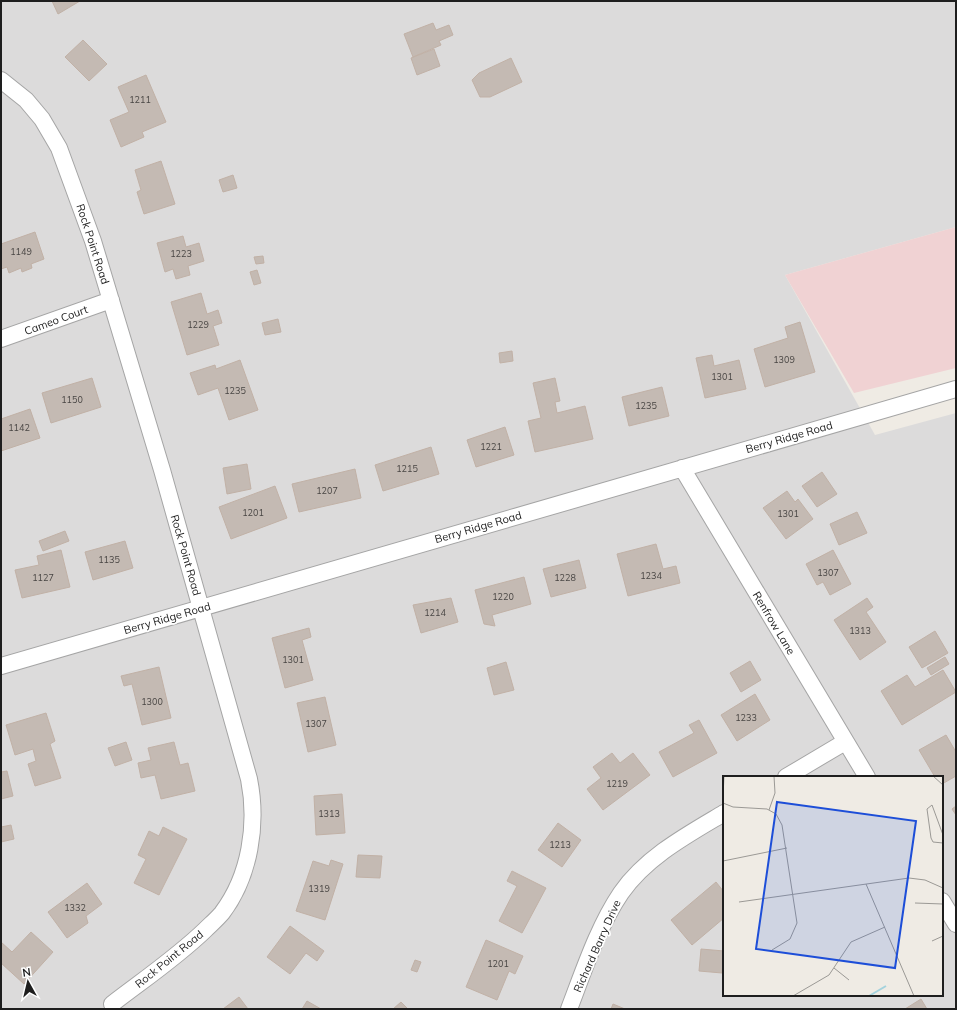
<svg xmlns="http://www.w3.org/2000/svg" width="957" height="1010" font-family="Mulish,sans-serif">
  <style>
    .residential { fill: #dcdbdb; fill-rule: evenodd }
    .commercial { fill: #f0d2d3 }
    .building { fill: #c4bab3; stroke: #c1b1a6 }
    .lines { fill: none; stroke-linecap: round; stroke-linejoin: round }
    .minor-casing { stroke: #a5a5a5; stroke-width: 18 }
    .minor { stroke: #fff; stroke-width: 16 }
    .labels { text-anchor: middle; stroke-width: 3.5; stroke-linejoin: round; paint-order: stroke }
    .number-label { font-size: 9px; fill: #484543 }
    .street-label { font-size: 11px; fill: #1e1e1e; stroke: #fff }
    .inset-river { fill: none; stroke: #a3d2dd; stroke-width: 2 }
    .inset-road { fill: none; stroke: #9b9995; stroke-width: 1 }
    .view { fill: #1d4ed8; fill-opacity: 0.15; stroke: #1d4ed8; stroke-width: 2 }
    .inset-edge { fill: none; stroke: #1e1e1e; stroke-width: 2 }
  </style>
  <rect width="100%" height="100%" fill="#efebe4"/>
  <path class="residential" d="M1,1H956V227L785,275L875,435L956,413V1009H1ZM724,777H942V995H724Z"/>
  <path class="commercial" d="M956,227V368L854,393L785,275Z"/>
  <path class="building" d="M52,1H80L58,14Z
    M433,23L436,30L449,25L453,35L439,41L441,45L413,57L404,34Z
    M83,40L107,64L89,81L65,57Z
    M434,49L440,66L417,75L411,58Z
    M511,58L522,82L490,97H480L472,80L479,73Z
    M146,75L166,122L142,132L144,137L121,147L110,120L129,112L118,87Z
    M161,161L175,204L144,214L137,192L141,190L135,170Z
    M233,175L237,188L223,192L219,180Z
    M35,232L44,259L31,264L32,268L22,272L21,268L9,273L7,267L1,269V244Z
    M183,236L186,247L199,243L204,261L188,266L190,275L176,279L173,269L165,272L157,243Z
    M263,256L264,263L256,264L254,257Z
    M257,270L261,283L254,285L250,272Z
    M201,293L207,314L218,310L222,323L213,326L219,345L187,355L171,302Z
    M278,319L281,332L265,335L262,323Z
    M800,322L815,372L765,387L754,349L788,338L785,327Z
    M512,351L513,361L500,363L499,353Z
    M712,355L714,366L739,360L746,389L705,398L696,358Z
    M240,360L258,410L229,420L218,388L198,395L190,373L215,365L216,369Z
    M92,378L101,407L51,423L42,393Z
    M555,378L560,401L555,402L557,413L585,406L593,439L535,452L528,421L541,418L533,383Z
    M662,387L669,416L629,426L622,397Z
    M30,409L40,438L1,451V419Z
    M505,427L514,455L476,467L467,440Z
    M431,447L439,474L383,491L375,465Z
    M247,464L251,489L227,494L223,468Z
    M355,469L361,498L299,512L292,484Z
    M822,472L837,494L817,507L802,486Z
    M275,486L287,518L231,539L219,507Z
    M787,491L795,502L798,499L813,519L786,539L763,508Z
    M857,512L867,533L839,545L830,524Z
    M65,531L69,541L43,551L39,541Z
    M125,541L133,568L93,580L85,552Z
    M656,544L663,569L676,566L680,583L628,596L617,554Z
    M61,550L70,587L22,598L15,570L39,565L37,556Z
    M833,550L851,584L830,595L823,582L817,585L806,564Z
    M579,560L586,588L551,597L543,569Z
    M524,577L531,604L492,615L495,626L484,624L475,590Z
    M451,598L458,622L421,633L413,605Z
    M867,598L873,607L866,612L886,642L860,660L834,620Z
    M309,628L311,637L302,640L313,680L285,688L272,638Z
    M935,631L948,653L922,668L909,647Z
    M945,657L949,664L931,675L927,668Z
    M750,661L761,680L741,692L730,673Z
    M506,662L514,690L494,695L487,668Z
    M159,667L171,718L142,725L132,684L124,686L121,676Z
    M943,670L956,692L902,725L881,691L907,675L915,687Z
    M755,694L770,720L737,741L721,715Z
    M325,697L336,745L308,752L297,703Z
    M46,713L55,741L50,744L61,778L35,786L28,764L36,761L33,749L15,755L6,725Z
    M699,720L717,753L673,777L659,752L694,733L689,725Z
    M946,735L956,752V776L942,784V777H935L919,750Z
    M126,742L132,760L115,766L108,748Z
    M174,742L180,765L188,763L195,791L161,799L155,775L141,778L138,763L151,760L148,748Z
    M612,753L620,763L633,753L650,775L603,810L587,789L601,778L593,767Z
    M7,771L13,796L1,799V772Z
    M342,794L345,833L316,835L314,796Z
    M956,806V815L952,809Z
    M558,823L581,840L562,867L538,850Z
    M11,825L14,839L1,842V827Z
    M163,827L187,839L159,895L134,883L146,859L138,855L149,831L159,836Z
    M358,855L382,856L380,878L356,877Z
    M331,860L343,864L325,920L296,911L313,861L329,866Z
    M512,871L546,888L522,933L499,921L517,886L507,881Z
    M716,882L724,892V918L692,945L671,920Z
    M87,883L102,904L86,916L88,923L67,938L48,912Z
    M290,926L324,951L317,961L306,953L290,974L267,957Z
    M31,932L53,952L24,984L1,963V942L12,952Z
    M486,940L523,956L515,974L509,971L497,1000L466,987Z
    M701,949L724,951L722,973L699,971Z
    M415,960L421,962L417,972L411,970Z
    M239,997L248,1009H223Z
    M921,999L927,1009H905Z
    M307,1001L321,1009H302Z
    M401,1002L408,1009H393Z
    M613,1004L625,1009H611Z"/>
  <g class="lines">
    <defs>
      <path id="minor" d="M1,80L26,100L42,119L59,148L93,241L162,470L249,779C258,824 250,876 222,913C217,919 210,925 205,930C176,958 143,980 112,1004
        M1,339L111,300
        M682,468L867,777
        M1,666L956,389
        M786,777L845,742
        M942,901L956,924
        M569,1009C584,970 598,927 621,893C646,857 687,835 724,813"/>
    </defs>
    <use href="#minor" class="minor-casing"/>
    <use href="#minor" class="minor"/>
  </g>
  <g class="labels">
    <g class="number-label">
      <text x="140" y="103">1211</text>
      <text x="21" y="255">1149</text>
      <text x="181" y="257">1223</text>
      <text x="198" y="328">1229</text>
      <text x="784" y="363">1309</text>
      <text x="722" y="380">1301</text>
      <text x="235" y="394">1235</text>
      <text x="72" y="403">1150</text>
      <text x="646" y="409">1235</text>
      <text x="19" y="431">1142</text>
      <text x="491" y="450">1221</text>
      <text x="407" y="472">1215</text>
      <text x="327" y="494">1207</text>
      <text x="253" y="516">1201</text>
      <text x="788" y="517">1301</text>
      <text x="109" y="563">1135</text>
      <text x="828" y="576">1307</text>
      <text x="651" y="579">1234</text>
      <text x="43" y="581">1127</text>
      <text x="565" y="581">1228</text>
      <text x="503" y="600">1220</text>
      <text x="435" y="616">1214</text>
      <text x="860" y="634">1313</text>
      <text x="293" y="663">1301</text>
      <text x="152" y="705">1300</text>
      <text x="746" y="721">1233</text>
      <text x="316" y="727">1307</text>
      <text x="617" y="787">1219</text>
      <text x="329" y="817">1313</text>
      <text x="560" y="848">1213</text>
      <text x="319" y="892">1319</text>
      <text x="75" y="911">1332</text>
      <text x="498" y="967">1201</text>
    </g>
    <g class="street-label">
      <text transform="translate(93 244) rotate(72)" y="4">Rock Point Road</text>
      <text transform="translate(56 320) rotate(-20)" y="4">Cameo Court</text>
      <text transform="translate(789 437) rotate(-16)" y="4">Berry Ridge Road</text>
      <text transform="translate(478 527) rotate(-16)" y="4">Berry Ridge Road</text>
      <text transform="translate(186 555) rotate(74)" y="4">Rock Point Road</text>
      <text transform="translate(167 618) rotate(-16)" y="4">Berry Ridge Road</text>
      <text transform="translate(774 623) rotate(59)" y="4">Renfrow Lane</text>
      <text transform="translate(597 946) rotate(-66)" y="4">Richard Barry Drive</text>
      <text transform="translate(169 959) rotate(-39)" y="4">Rock Point Road</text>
    </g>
  </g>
  <g transform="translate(723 776)">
    <rect width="220" height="220" fill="#efebe4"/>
    <path class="inset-river" d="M146,220L163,210"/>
    <path class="inset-road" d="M210,0L220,9M0,20L1,0M0,27L10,31L44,33L53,38L59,49L74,147L67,163L49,174M46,34L52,17L51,0M220,59L209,29L204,33L208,62L210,66L220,67M0,85L64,72M143,108L191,220M16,126L186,102L202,104L220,112M192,127L220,128M209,165L220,160M111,192L126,204M70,220L106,199L128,166L162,151"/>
    <path class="view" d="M54,26L193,45L172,192L33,173Z"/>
    <rect width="220" height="220" class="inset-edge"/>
  </g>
  <rect width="957" height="1010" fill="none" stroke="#1e1e1e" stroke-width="4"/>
  <g transform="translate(28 982) rotate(352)" stroke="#ffffff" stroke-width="3" paint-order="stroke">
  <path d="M0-3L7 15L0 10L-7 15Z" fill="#1e1e1e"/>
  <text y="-6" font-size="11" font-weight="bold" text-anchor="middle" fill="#1e1e1e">N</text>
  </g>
</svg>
